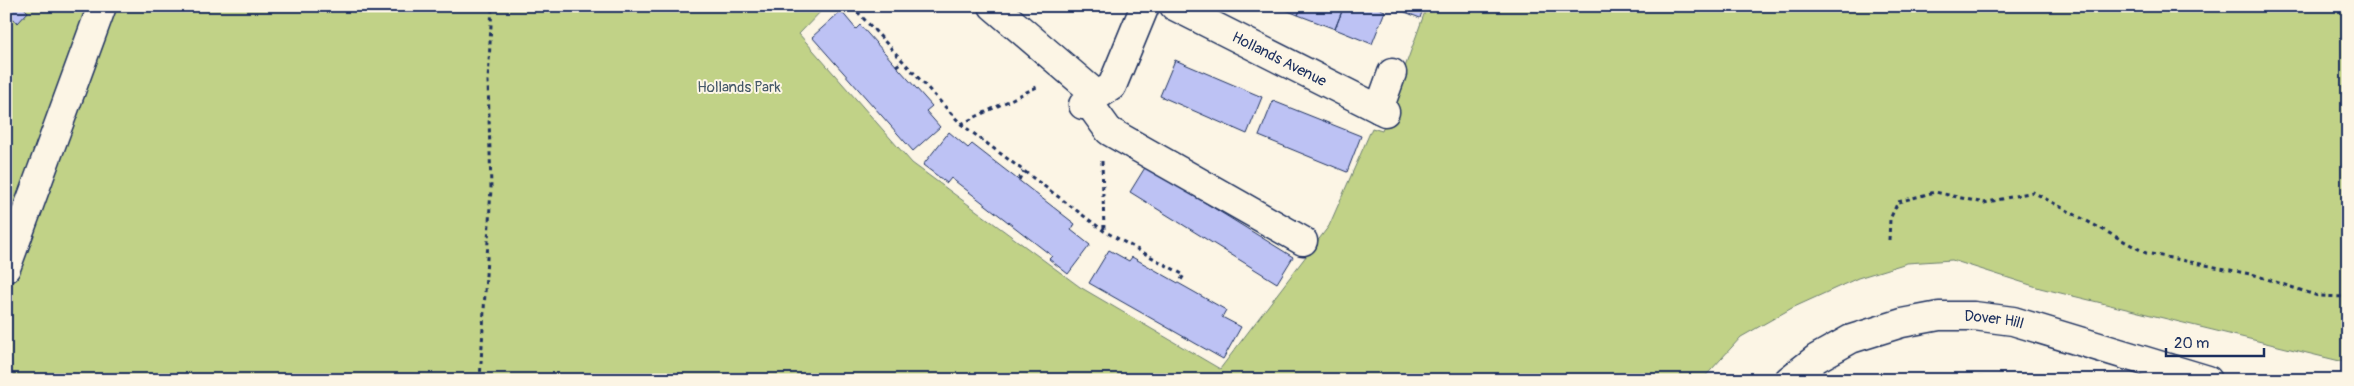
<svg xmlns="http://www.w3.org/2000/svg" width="2354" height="386" font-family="Pangolin,sans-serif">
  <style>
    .green { fill: #c1d287; stroke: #6e8072 }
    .building { fill: #bdc2f4; stroke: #1b2f5e }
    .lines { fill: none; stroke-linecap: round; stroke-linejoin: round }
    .minor-casing { stroke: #1b2f5e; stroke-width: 31 }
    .major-casing { stroke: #1b2f5e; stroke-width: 31 }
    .path { stroke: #1b2f5e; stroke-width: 3; stroke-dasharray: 4 4; stroke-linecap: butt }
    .minor { stroke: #fcf5e5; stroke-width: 28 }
    .major { stroke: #fcf5e5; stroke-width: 28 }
    .labels { text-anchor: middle; stroke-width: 4; stroke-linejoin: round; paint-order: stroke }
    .street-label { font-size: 15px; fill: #1b2f5e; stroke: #fcf5e5 }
    .park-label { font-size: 15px; fill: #445868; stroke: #fcf5e5 }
  </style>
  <rect width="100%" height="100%" fill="#fcf5e5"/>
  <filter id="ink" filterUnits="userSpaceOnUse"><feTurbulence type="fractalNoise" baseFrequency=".02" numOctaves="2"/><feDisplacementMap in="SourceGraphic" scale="10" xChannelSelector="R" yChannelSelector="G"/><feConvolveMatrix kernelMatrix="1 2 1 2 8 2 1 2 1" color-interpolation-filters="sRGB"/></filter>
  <g filter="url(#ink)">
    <path class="green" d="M6,6H826L799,34L912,163L1080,287L1220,369L1329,226L1372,128L1382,131L1427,6H2348V363L2040,288L1952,260L1907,263L1858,278L1792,308L1741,337L1702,380H6Z
      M1920,376L1980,377L2010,380H1908Z"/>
    <path class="building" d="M6,6H22L28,12L18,23L6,13Z
      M1276,6H1302L1298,15Z
      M1302,6H1344L1335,29L1298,15Z
      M1344,6H1374L1385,11L1372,44L1335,29Z
      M1390,6H1424L1420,18Z
      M841,11L856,29L860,25L932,106L926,111L940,127L913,151L812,37Z
      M1175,60L1262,97L1247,134L1160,96Z
      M1273,101L1361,136L1347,172L1259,136Z
      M949,132L968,148L972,144L1075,224L1071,230L1090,245L1068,274L1049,259L1052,256L951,178L947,183L923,165Z
      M1146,166L1293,257L1277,283L1130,192Z
      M1109,250L1129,261L1132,257L1226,310L1222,317L1241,327L1223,359L1089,283Z"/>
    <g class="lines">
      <defs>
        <g id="minor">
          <path d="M993,6L1097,95"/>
          <path id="s1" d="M1174,6L1385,112"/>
          <path d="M1088,102L1109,131L1303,241"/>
          <path d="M1083,105L1112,86L1145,6"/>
          <path d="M1379,109L1392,73"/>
          <path d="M6,268L102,6"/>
        </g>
        <g id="major">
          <path id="s2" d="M1789,380L1817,358L1851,339L1902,323L1939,316H1974L2013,321L2208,380"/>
        </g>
      </defs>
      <use href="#minor" class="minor-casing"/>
      <use href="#major" class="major-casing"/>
      <path class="path" d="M852,6L961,124L1104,231L1184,275L1179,283
        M896,66L902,62
        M961,124L1039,86
        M1102,161L1104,230
        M1019,180L1023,171
        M1889,240L1890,219L1898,202L1935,192L1984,203L2033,192L2146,253L2255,275L2318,296L2348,297
        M480,380L491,188L488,81L492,6"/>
      <use href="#minor" class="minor"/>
      <use href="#major" class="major"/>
    </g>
  </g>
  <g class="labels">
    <g class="street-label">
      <text dy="5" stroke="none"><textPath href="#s1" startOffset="118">Hollands Avenue</textPath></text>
      <text dy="5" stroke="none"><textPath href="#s2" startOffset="221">Dover Hill</textPath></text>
    </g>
    <g class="park-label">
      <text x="739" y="92">Hollands Park</text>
    </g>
  </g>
  <rect width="2354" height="386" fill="none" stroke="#fcf5e5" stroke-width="25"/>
  <rect x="12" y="12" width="2329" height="361" fill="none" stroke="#1b2f5e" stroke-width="2" filter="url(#ink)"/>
  <path d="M2166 348v8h98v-8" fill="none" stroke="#1b2f5e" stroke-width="2.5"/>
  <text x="2174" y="348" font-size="15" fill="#1b2f5e" stroke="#fcf5e5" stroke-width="4" paint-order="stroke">20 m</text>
</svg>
